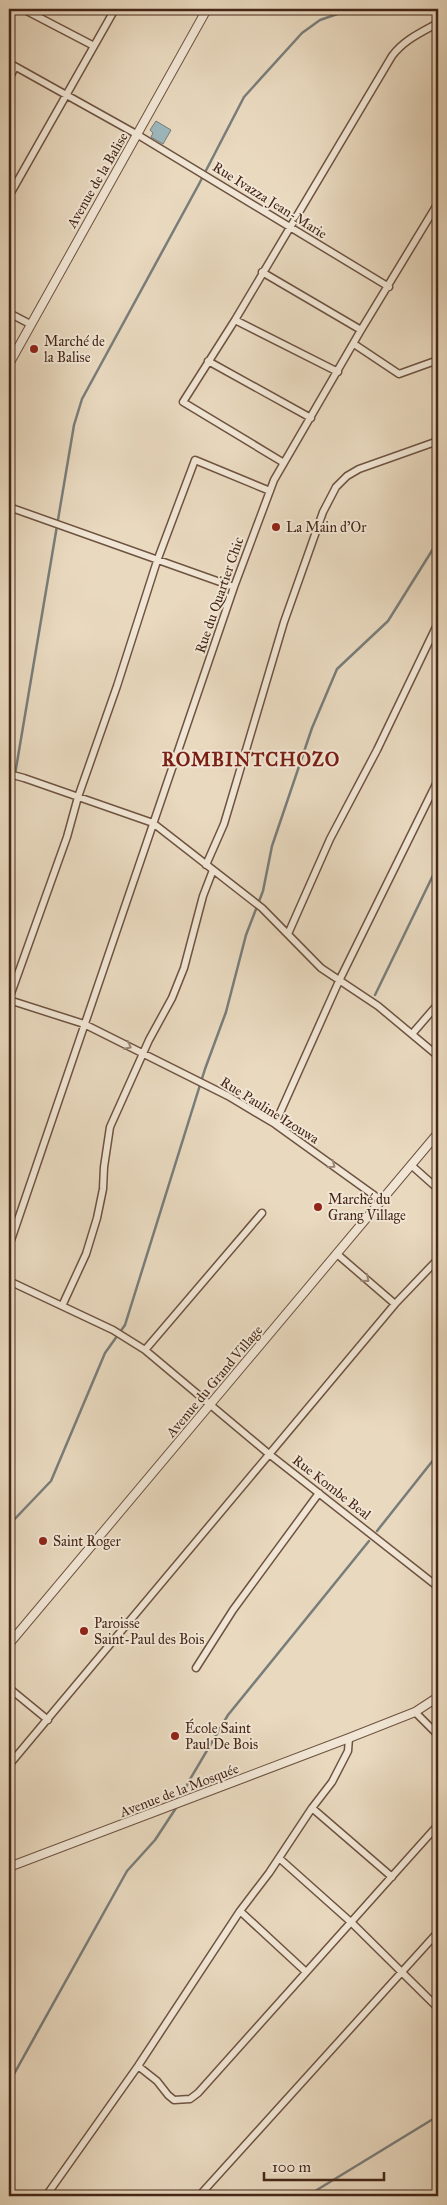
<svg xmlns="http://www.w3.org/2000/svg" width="447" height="2205" font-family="'IM FELL Great Primer',serif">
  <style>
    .water { fill: #9cb7bc; stroke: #797d7a }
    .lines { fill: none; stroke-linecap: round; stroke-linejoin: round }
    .stream { stroke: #797d7a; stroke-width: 2.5 }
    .minor-casing { stroke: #6e5341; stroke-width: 9 }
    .tertiary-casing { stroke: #6e5341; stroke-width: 10 }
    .minor { stroke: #f1e6d5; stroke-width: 6 }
    .tertiary { stroke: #f1e6d5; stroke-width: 8 }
    .oneway { stroke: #9b8676 }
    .poi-dot { fill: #8f2418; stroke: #f1e6d5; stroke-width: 2 }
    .labels { text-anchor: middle; stroke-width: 4; stroke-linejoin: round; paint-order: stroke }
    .street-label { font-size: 14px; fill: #452617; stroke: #f1e6d5 }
    .poi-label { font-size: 14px; fill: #452617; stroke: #f1e6d5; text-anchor: start }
    .district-label { font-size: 19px; font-weight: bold; letter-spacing: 1px; fill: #7a1f14; stroke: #f1e6d5 }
  </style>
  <rect width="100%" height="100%" fill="#e9d9bf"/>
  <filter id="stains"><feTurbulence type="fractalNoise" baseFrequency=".004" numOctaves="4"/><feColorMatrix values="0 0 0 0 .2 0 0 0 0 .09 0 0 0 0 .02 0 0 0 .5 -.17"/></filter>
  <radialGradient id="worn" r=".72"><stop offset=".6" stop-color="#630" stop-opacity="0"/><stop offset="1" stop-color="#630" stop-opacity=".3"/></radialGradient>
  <path class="water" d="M156,121L171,130L163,144L151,137L153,133L150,130Z"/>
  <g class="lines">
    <path class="stream" d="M9,810L74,425L82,399L199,184L244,97L302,33L320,20L352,9
      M375,995L438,865
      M9,1525L51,1481L105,1353L125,1325L205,1069L226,1012L246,935L263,891L272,846L312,728L337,669L388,621L438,541
      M377,1531L438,1454
      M180,1800L189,1781L228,1715L369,1541
      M9,2083L127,1871L155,1840L178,1805
      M307,2196L438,2116"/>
    <defs>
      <path id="minor" d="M23,9L94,46
        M9,63L138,135L389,287
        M9,79L15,67
        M9,196L115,9
        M262,272L361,330
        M9,313L30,324
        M235,320L338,372
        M354,344L399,374L438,360
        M208,361L311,418
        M284,463L183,402L235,320L392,56C404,40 420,33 438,23
        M9,507L234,587
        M9,774L24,778L153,823L262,908L321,968L378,1006L438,1056
        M206,865L224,824L284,622L323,512L336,487L347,476L359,469L438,441
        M288,934L330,839L377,750L437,625
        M9,999L67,837L78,797L117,686L157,561L195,460L270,491
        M9,1000L84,1024L228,1096L275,1124L382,1201
        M412,1034L438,1004
        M275,1124L339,981L438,780
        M411,1165L438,1189
        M9,1246L234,587L274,480L361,330L438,203
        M337,1254L395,1304
        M9,1281L113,1330L145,1350L269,1454L438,1587
        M62,1306L86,1254L97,1218L103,1189L104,1167L110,1127L149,1040L172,998L184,968L203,896L213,870
        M145,1350L262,1213
        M196,1668L233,1610L319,1493
        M9,1688L48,1720
        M415,1712L438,1735
        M9,1765L395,1304L438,1259
        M312,1808L392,1877
        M279,1858L353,1924L438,2008
        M240,1911L306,1972
        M138,2066L157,2081L168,2095L174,2100L190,2099L198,2093L438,1825
        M46,2196L138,2066L240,1911L269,1873L312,1808L332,1782L348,1751L349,1738
        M199,2196L438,1932"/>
      <path id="tertiary" d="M9,364L207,9
        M9,1644L438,1133
        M9,1867L349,1738L415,1712L438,1697"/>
    </defs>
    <use href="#minor" class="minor-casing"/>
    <use href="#tertiary" class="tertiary-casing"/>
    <use href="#minor" class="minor"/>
    <use href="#tertiary" class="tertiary"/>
  </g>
  <defs><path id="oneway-chevron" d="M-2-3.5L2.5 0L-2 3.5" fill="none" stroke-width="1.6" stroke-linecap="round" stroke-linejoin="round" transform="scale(1.25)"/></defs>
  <g class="oneway">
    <use href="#oneway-chevron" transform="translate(128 1046) rotate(27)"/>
    <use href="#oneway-chevron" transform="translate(332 1165) rotate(36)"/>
    <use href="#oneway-chevron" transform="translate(366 1279) rotate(41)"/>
  </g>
  <g class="poi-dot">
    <circle cx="34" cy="349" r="5"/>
    <circle cx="276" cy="527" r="5"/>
    <circle cx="318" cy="1207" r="5"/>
    <circle cx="43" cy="1541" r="5"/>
    <circle cx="84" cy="1631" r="5"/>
    <circle cx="175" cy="1736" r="5"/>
  </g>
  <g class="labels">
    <g class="street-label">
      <text transform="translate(97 180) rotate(-60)" y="5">Avenue de la Balise</text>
      <text transform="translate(270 200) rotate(32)" y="5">Rue Ivazza Jean-Marie</text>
      <text transform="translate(219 595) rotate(-71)" y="5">Rue du Quartier Chic</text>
      <text transform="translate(270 1110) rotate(32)" y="5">Rue Pauline Izouwa</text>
      <text transform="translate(214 1381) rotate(-50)" y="5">Avenue du Grand Village</text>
      <text transform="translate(332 1487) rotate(38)" y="5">Rue Kombe Beal</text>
      <text transform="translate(179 1790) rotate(-21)" y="5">Avenue de la Mosquée</text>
    </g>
    <g class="poi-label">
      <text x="44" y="346">Marché de<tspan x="44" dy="16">la Balise</tspan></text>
      <text x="286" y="532">La Main d'Or</text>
      <text x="328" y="1204">Marché du<tspan x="328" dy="16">Grang Village</tspan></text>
      <text x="53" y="1546">Saint Roger</text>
      <text x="94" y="1628">Paroisse<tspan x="94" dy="16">Saint-Paul des Bois</tspan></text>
      <text x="185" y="1733">École Saint<tspan x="185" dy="16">Paul De Bois</tspan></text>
    </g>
    <g class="district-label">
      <text x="251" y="766">ROMBINTCHOZO</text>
    </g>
  </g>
  <rect width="447" height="2205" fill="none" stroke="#e9d9bf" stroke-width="30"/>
  <rect x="10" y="10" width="427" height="2185" fill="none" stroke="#452617" stroke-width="2.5"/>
  <rect x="15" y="15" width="417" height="2175" fill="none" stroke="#452617"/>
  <path d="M264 2172v8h120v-8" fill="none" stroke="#452617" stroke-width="2.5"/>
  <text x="272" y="2172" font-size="15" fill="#452617" stroke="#f1e6d5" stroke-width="4" paint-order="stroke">100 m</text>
  <rect width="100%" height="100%" filter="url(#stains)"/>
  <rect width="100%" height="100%" fill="url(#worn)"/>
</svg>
